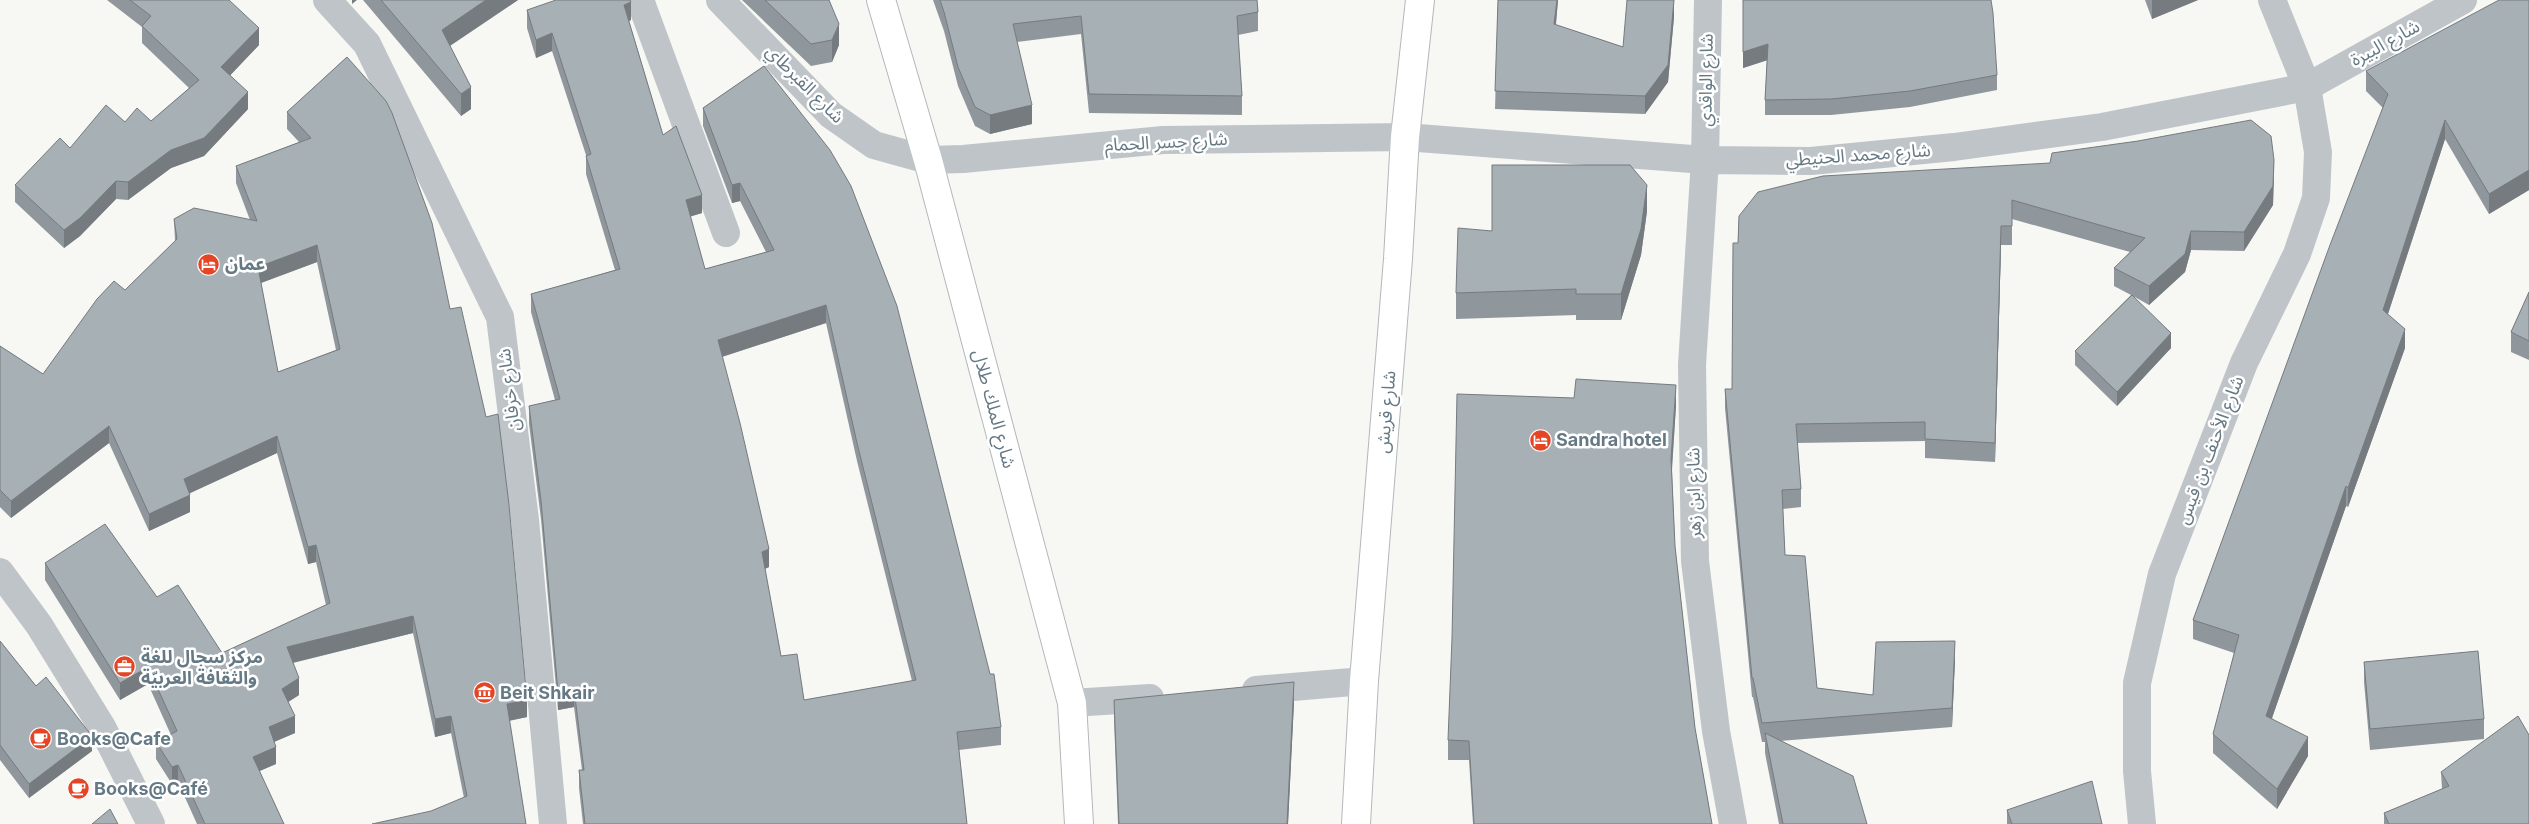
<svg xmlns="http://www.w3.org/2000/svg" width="2529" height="824" font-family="Inter,'Noto Sans Arabic',sans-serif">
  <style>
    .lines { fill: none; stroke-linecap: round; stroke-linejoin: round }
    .primary-casing { stroke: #b3b8bc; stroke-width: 30 }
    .minor { stroke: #bfc4c8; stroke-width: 28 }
    .tertiary { stroke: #bfc4c8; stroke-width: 28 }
    .primary { stroke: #fff; stroke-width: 28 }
    .wall { fill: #90979c; fill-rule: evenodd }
    .shaded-wall { fill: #757b7f }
    .building { fill: #a7b0b5; stroke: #757b7f; fill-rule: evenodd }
    .labels { text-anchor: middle; stroke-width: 5; stroke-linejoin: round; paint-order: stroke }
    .street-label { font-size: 18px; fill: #657985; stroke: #fff }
    .poi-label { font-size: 18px; font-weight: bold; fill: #657985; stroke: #fff; text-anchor: start }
  </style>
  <rect width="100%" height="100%" fill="#f7f7f4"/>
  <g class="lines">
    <defs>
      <path id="primary" d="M881,0L928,160L1072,703L1079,824
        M1356,824L1364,681L1398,259L1405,137L1420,0"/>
    </defs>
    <use href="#primary" class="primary-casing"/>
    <path class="minor" d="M327,0L367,44L500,317L525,520L553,824
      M640,0L726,233
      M720,0L831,115L874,145L928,160L963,159L1163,140L1405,137L1705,160L1811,161L1954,147L2102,127L2307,87L2463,0
      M1708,0L1705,160L1692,365L1695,561L1716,731L1733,824
      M1256,690L1364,681
      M1072,703L1150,698
      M2142,824L2137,771V683L2162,574L2244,363L2297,254L2316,198L2318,152L2307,87L2272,0"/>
    <path class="tertiary" d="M0,572L39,625L102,727L151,824"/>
    <use href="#primary" class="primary"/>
  </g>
  <path class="wall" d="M107,0H229L259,45L230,75L248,109L204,156L171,168L128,200L116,199L80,236L64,248L15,202V185L70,148L125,122L151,121L189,88L142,43V27Z
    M363,0H518L450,46L471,109L461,116Z
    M742,0H829L839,45L832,62L811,66Z
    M933,0H1257L1258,12V31L1238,35L1242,96V115L1089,113L1081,34L1017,42L1032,124L990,134L975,126L958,86L944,31Z
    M1498,0H1558L1556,25L1623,47L1674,17L1668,82L1645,114L1495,109Z
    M1743,0L1997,75V90L1910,107L1831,115H1765V100L1767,60L1743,68Z
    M2145,0H2198L2152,19Z
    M2529,0V190L2489,214L2445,139L2388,314L2405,348L2348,507L2346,506L2272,718L2308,756L2277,809L2213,753V734L2234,653L2193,639V620L2383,108L2366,91V71Z
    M527,10L631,20L629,21L663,135L702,213L690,216L705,269L766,252L740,201L732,203L703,126V108L764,66L1001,727V745L959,750L967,824H583L579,788V770H582L574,707L558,710L541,519L529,424V406L555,400L531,312V294L615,270L586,174V155L552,51L536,58L527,28ZM826,323L857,461L912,681L804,700L781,656L765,569L769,567L722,357Z
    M347,57L527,717L509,721L526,824L431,811L464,798L451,733L435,737L413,633L293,663L299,695L288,702L295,733L274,742L276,764L259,771L284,824H197L178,782L172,784L156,759V742L171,735L148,684L120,700L45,580V563L157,597L222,653L326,605L316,562L308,564L277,453L189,493L190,512L149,531L109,443L11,518L0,507V346L43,374L125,290L175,241L174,219L250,220L236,183V166L299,142L287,129V112ZM317,262L336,350L278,372L261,283Z
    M2274,179L2273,205L2244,251L2191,250L2185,272L2149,305L2133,296L2171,348L2117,406L2075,365V351L2131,295L2114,286V268L2130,252L2012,219V245H2001L1995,462L1925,458V441L1797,443L1801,489V507L1783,509L1785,555L1817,688L1873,695L1955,659L1952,727L1780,741L1867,824H1779L1765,753V742H1762L1753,697H1752L1725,408V389H1732L1738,243L1739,216Z
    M1647,211L1641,255L1621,320H1576V315L1456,319V293L1492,231Z
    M2529,292V360L2511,352V332Z
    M1574,398L1676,405L1672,471L1675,546L1695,728L1712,824H1473L1469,760H1448V740Z
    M0,641L36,686L92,751L29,798L0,760Z
    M2364,662L2484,719V739L2370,750L2364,682Z
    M1114,700L1294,702L1288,824H1118L1114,720Z
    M2441,772L2529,824H2384V813L2442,789Z
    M2007,810L2102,824H2007Z"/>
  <path class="shaded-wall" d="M352,0H357L352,4Z
    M486,0H518L442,51V30Z
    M1557,0H1558L1554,42V24Z
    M1674,0V17L1668,82L1645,114V96Z
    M2152,0H2198L2152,19Z
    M631,2V20L624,23V5Z
    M839,24V45L832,62V40Z
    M259,28V45L221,85V67Z
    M552,33V51L536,58V40Z
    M1768,44V60L1743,68V52Z
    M471,87V109L461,116V94Z
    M248,92V109L204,156L171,168L128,200V182Z
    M1032,105V124L990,134V115Z
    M2445,120V139L2383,329V310Z
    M2274,160L2273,205L2244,251V232Z
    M2529,170V190L2489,214V194Z
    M116,181V199L80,236L64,248V230Z
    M740,183V201L732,203V185Z
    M1647,185V211L1641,255L1621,320V294Z
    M702,195V213L686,218V200Z
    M2001,226V245L1995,462V443Z
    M2191,231V250L2185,272L2149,305V286Z
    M317,245V262L258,284V267Z
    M826,305V323L718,358V340Z
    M2405,329V348L2348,507V488Z
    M2171,333V348L2117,406V392Z
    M1676,385V405L1671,479V459Z
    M109,426V443L11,518V501Z
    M277,436V453L184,496V479Z
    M2346,486V506L2266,735V716Z
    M190,495V512L149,531V514Z
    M316,545V562L308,564V547Z
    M769,549V567L762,570V552Z
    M413,616V633L287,664V647Z
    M1955,641V659L1952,727V708Z
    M148,667V684L120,700V683Z
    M299,678V695L282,706V689Z
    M1294,682V702L1288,824H1287Z
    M574,689V707L558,710V692Z
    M527,700V717L507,721V704Z
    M295,716V733L269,744V727Z
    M451,716V733L435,737V719Z
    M92,736V751L29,798V784Z
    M2308,737V756L2277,809V789Z
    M276,747V764L253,774V757Z
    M178,765V782L172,784V767Z"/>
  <path class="building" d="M130,0H229L259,28L221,67L248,92L204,138L171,150L128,182L116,181L80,218L64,230L15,185L60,138L70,148L106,105L125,122L137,108L151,121L199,80L142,26L151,16Z
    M381,0H486L442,30L471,87L461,94Z
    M556,0H630L631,2L624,5L663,135L676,126L702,195L686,200L705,269L774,250L740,183L732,185L703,108L764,66L830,150L851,186L897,306L990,674H994L1001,727L957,732L967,824H585L579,770H584L574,689L558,692L541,501L529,406L560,399L531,294L620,269L586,156L591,154L552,33L536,40L527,10ZM826,305L857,443L916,680L804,700L797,654L781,656L762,552L769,549L740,423L718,340Z
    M765,0H829L839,24L832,40L811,44Z
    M940,0H1257L1258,12L1237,16L1242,96L1089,94L1081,16L1013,24L1032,105L990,115L975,107L958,67L944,12Z
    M1498,0H1557L1554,24L1623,47L1627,0H1674L1668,65L1645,96L1495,91Z
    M1743,0H1991L1993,13L1997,75L1910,91L1831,99L1765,100L1768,44L1743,52Z
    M2499,0H2529V170L2489,194L2445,120L2383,310L2405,329L2348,488L2346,486L2266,716L2308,737L2277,789L2213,734L2239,635L2193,620L2330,245L2388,94L2366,71Z
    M347,57L386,101L392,113L432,223L450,309L461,307L486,417L498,414L509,505L527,700L507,704L526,824H372L431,811L467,796L451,716L435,719L413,616L287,647L299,678L282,689L295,716L269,727L276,747L253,757L284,824H205L178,765L172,767L156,742L177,731L148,667L120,683L45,563L105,524L157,597L178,585L222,653L330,603L316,545L308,547L277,436L184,479L190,495L149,514L109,426L11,501L0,490V346L43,374L97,299L114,281L125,290L177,239L174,219L194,208L257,221L236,166L311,138L287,112ZM317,245L340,349L278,372L258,267Z
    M2251,120L2271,136L2274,160L2273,186L2244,232L2191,231L2185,254L2149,286L2114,268L2145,238L2012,200V226H2001L1995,443L1925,439V422L1796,424L1801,489L1782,490L1785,555L1805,556L1817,688L1873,695L1876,642L1955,641L1952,708L1762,723L1753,678H1752L1725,389H1732L1733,243H1738L1739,216L1758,192L1823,176L2050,163L2052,153L2138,141Z
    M1492,165H1630L1647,185L1641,229L1621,294H1576V289L1456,293L1458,228L1492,231Z
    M2529,292V341L2511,332Z
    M2132,295L2171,333L2117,392L2075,351Z
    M1576,379L1676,385L1671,459L1675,546L1695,728L1712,824H1474L1469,741L1448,740L1452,638L1457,394L1574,398Z
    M0,641L36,686L46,677L92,736L29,784L0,745Z
    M2478,651L2484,719L2370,729L2364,662Z
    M1294,682L1287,824H1119L1114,700Z
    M2518,716L2529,735V824H2389L2384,813L2449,786L2441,772Z
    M1765,733L1853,776L1867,824H1783Z
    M2092,781L2102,824H2012L2007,810Z
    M110,809L118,824H92Z"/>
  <defs>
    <symbol id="hotel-disc" viewBox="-11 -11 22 22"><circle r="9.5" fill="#e54525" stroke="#fff"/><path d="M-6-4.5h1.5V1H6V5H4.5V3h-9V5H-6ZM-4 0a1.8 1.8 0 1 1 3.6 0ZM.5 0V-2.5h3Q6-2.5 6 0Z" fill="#fff"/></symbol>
    <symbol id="office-disc" viewBox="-11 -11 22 22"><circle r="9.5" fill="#e54525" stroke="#fff"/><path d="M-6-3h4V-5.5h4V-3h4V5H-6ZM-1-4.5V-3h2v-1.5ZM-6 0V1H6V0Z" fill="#fff"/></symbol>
    <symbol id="museum-disc" viewBox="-11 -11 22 22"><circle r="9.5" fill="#e54525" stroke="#fff"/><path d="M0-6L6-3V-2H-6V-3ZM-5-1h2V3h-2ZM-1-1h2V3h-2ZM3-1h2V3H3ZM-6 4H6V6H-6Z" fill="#fff"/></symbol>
    <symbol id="cafe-disc" viewBox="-11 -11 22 22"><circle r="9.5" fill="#e54525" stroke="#fff"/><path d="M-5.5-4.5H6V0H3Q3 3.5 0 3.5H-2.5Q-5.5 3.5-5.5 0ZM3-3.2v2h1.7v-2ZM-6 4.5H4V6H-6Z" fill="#fff"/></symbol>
  </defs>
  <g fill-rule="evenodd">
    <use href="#hotel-disc" x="196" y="252" width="25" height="25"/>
    <use href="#hotel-disc" x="1528" y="428" width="25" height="25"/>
    <use href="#office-disc" x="112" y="654" width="25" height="25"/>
    <use href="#museum-disc" x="472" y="680" width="25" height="25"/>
    <use href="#cafe-disc" x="28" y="726" width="25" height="25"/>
    <use href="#cafe-disc" x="66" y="776" width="25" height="25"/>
  </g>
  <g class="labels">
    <g class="street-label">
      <text transform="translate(2385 43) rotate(-29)" y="6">شارع البيرة</text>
      <text transform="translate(1706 80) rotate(-89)" y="6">شارع الواقدي</text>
      <text transform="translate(805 84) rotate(45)" y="6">شارع القبرطاي</text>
      <text transform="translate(1166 142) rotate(-3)" y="6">شارع جسر الحمام</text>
      <text transform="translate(1858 155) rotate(-4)" y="6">شارع محمد الحنيطي</text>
      <text transform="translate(509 390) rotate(-97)" y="6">شارع خرفان</text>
      <text transform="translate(994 409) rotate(75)" y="6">شارع الملك طلال</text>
      <text transform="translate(1386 412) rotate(-85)" y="6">شارع قريش</text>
      <text transform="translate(2210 450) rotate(-69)" y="6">شارع الأحنف بن قيس</text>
      <text transform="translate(1694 493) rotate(-91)" y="6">شارع ابن زهر</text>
    </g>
    <g class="poi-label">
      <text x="225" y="270">عمان</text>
      <text x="1556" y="446">Sandra hotel</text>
      <text x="141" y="663">مركز سجال للغة<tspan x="141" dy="21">والثقافة العربيّة</tspan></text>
      <text x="500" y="699">Beit Shkair</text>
      <text x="57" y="745">Books@Cafe</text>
      <text x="94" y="795">Books@Café</text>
    </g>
  </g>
</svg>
